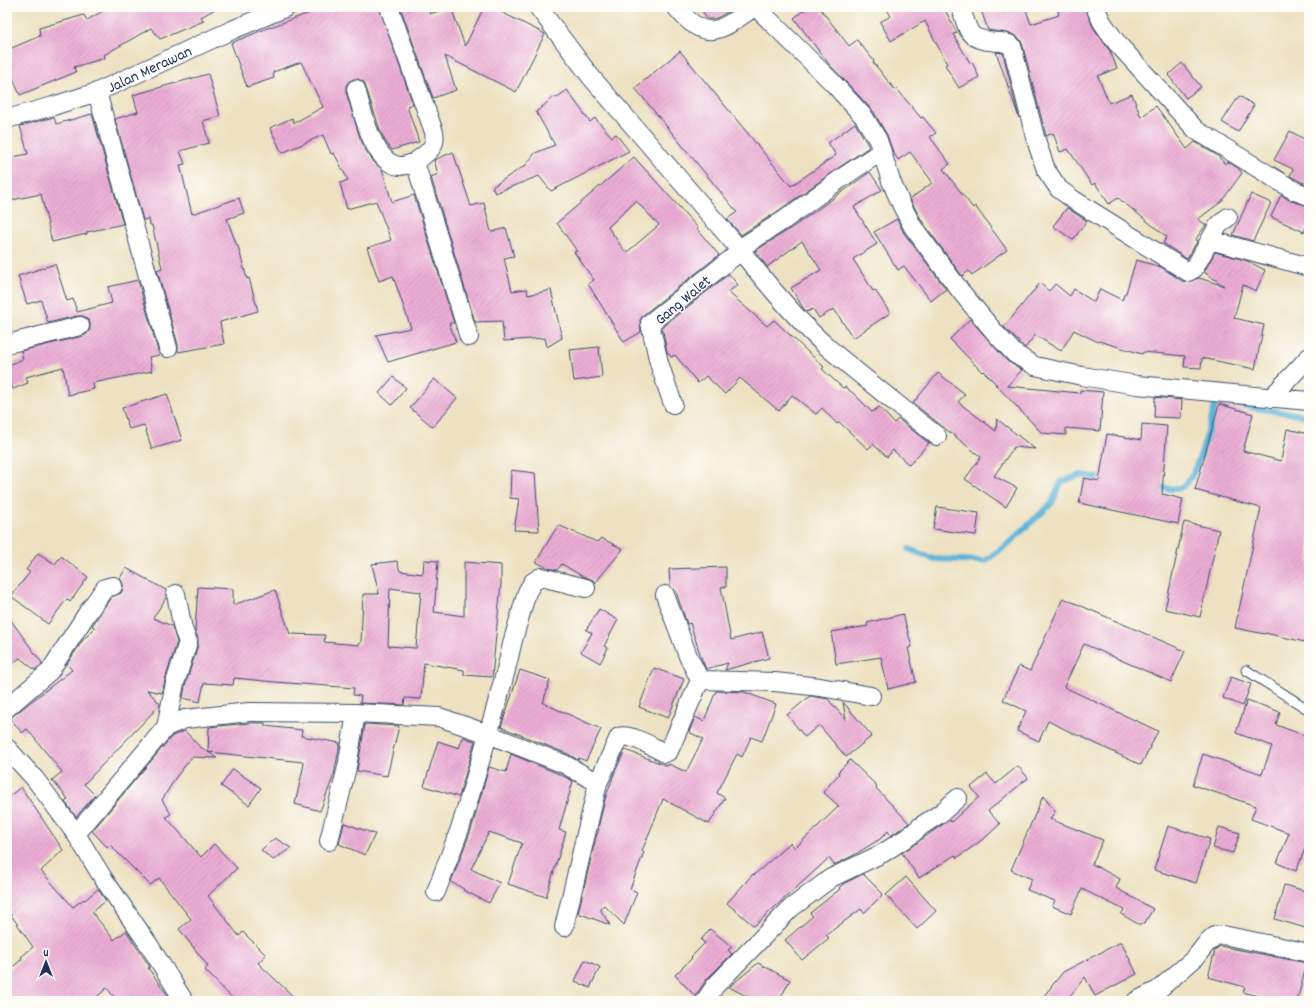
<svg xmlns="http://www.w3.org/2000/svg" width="1316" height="1008" font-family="Dekko,sans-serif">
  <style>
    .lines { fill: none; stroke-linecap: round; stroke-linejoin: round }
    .stream { stroke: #5db3d9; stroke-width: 6 }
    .building { fill: url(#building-hatch); fill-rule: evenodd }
    .lane-casing { stroke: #3a4a6d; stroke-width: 11 }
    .street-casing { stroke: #3a4a6d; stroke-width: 20 }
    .lane { stroke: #fff; stroke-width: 9 }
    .street { stroke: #fff; stroke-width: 18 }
    .labels { text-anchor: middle; stroke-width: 3; stroke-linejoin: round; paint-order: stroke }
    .street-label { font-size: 16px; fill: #1b2f5e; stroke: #fdfcf7 }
  </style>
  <defs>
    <pattern id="building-hatch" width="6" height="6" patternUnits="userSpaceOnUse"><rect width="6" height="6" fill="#ebacd4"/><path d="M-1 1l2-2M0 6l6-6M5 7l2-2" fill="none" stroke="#c994b8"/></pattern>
  </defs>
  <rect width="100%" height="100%" fill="#fdfcf7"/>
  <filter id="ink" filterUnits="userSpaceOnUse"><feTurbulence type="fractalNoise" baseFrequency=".025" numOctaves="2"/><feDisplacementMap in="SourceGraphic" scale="8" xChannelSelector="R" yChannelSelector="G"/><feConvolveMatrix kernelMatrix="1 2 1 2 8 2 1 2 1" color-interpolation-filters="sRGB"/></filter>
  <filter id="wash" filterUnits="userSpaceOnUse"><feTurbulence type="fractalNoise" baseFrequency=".012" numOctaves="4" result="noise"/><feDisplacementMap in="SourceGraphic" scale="16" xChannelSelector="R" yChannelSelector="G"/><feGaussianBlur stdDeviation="0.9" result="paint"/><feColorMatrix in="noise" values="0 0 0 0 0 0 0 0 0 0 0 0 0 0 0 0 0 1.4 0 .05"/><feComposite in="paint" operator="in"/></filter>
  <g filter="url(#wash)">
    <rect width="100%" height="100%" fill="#ede1c1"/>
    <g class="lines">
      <path class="stream" d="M1230,402L1255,408L1309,416
        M1155,486C1163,488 1174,491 1182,487C1197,481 1212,416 1217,398L1221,399
        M909,549L934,559L985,561L1009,543L1052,503L1061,482L1080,475L1106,479"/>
    </g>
    <g id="blocks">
      <path class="building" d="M110,7H219L201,17L204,21L160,39L151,28L104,55L105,58L74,67L76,72L20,95L7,64V50L40,36L39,28L84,15L87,20Z
        M326,7H379L413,104L407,106L419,142L392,150L385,141L380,130L364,82L358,79H353L348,82L346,86V92L360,138L366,151L374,162L382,169L392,202L414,195L454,323H449L456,342L388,362L376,335L411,328L393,276L379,281L367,248L391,240L376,201L347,209L340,183L348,180L334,153L331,154L323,135L282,153L270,128L292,118L294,123L323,107L301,62L273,72L274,78L247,87L231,43L265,29Z
        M400,7H428L430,14L451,7L465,46L484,7H491L545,34L516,92L445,56L456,90L433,98Z
        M700,7H736L719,17L713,19H707Z
        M808,7H819L849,46L857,40L874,61L873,62L895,90L897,89L921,118L923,117L936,133L930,137L950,164L943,169L973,208L975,206L1007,250L972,275L969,271L962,276L922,221L910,199L932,183L931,180L910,152L898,160L893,152L887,135L873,111L828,63L794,18Z
        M885,7H950L945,10L957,33L953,34L970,63L972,62L979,77L959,88L945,65L947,64L925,21L891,41L880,22L891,16Z
        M980,7H1025L1031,24L1059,15L1058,11L1068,7H1085L1093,27L1110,51L1117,68L1098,76L1109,103L1132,94L1141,117L1156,106L1187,149L1195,142L1218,156L1225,164L1228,162L1238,168L1242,173L1221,202L1198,219L1206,225L1195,240H1198L1187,259L1163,243L1167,237L1118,198L1109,204L1095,183L1092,185L1068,149L1060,152L1053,133L1046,136L1022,43L1019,38L1012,34L988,30Z
        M680,51L791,186L836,155L828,143L855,123L869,147L837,169L778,211L741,235L727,219L737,212L635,88Z
        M996,52L1003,53L1019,118L999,60Z
        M1182,63L1201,87L1186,98L1168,75Z
        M208,74L220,116L203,121L209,143L180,151L185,164L180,165L192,214L239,198L244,213L227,219L237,246H238L247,279L249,278L258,311L220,322L224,344L178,352V345L157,270L162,268L152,225H150L149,219L143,220L115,119L138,112L133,95Z
        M567,90L590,122L595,118L612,137L616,134L629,151L551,191L539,176L495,193L492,187L526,165L535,153L555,145L536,112L555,96L556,98Z
        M1239,96L1254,105L1238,132L1222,122Z
        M92,114L123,224L87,232V234L52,242L41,194L7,201V158L28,154L20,126L54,117L56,124Z
        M1290,131L1306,140L1309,133V185L1300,181L1290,176L1293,169L1274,160Z
        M453,152L471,206L484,203L491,232L506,228L514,256L504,258L512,291L527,289L528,295L551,290L562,338L547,347L545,338L504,341L502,321L475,322L431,177L438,174L434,160Z
        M634,157L698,228L697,229L719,255L643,315L640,320L641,332L624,342L588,284L594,280L574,252L577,251L557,223ZM636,201L659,225L626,253L608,227Z
        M870,172L882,190L854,207L877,244L853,259L873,291L875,290L890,313L853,338L834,309L819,318L813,309L807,312L803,308L791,288L821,270L802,241L767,267L755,251L790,229Z
        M1251,194L1271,203L1253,241L1233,235Z
        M1281,195L1291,201L1309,206V221L1304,232L1271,217Z
        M1067,208L1087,221L1073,240L1053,226Z
        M897,219L904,233L946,289L931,301L904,266L898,270L874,232Z
        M1215,252L1245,260L1265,270L1256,291L1243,285L1234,318L1264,325L1255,369L1202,358L1201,368L1184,367L1185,356L1143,352L1142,354L1099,341L1098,342L1074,330L1061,351L1035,335L1025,348L1004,327L1040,283L1049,291L1055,284L1070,296L1074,289L1094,302L1100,289L1122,300L1125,293H1126L1136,260L1161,267L1182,281L1187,282L1199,278L1224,286L1204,272Z
        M55,264L67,301L73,299L77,312L112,303L108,287L138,280L158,351L160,355L149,357L152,371L93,383L94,389L68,395L63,367L26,377L28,383L13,389L7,375V366L23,359L21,351L83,336L87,334L90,329V323L87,318L83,316H77L48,323L41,300L27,304L18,276Z
        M729,274L738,285L728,292L767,326L774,320L824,367L822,369L843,388L845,387L854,394L872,412L879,407L894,423L898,419L929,443L909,465L893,450L887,457L873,444L868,449L839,422L837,424L822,408L816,414L792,395L779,411L740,378L725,394L706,376L698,383L675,355L671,357L667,352L662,327Z
        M970,319L1007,361L1022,370L1007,386L1080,393V390L1103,392L1100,431L1066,428V435L1042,433L995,384L997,385L983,371L982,372L950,339Z
        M599,347L602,377L574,381L570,350Z
        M938,373L965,394L958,402L996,431L997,419L1035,449L1014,447L994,476L1017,488L1006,507L965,479L981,457L913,403Z
        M393,377L406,388L392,405L379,393Z
        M434,379L457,398L433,427L410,408Z
        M167,394L182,440L152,449L144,425L129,429L122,408Z
        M1155,397L1182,400L1181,418L1154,417Z
        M1219,404L1253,414L1243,451L1281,461L1287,429L1309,434V643L1265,633V634L1235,628L1261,508L1195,490Z
        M1142,424L1167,426L1162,494L1183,499L1178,524L1079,503L1084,478L1099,481L1107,434L1141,440Z
        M511,470L535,473L539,531L514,530L519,499L510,498Z
        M937,507L979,513L976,535L933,529Z
        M1184,522L1219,530L1200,617L1165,609Z
        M558,525L597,542L601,538L623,549L595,583L593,580L582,576L562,564L557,570L548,568L536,562Z
        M38,553L55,564L61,556L88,577L70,602L67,599L48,624L11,596L30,572L26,570Z
        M424,560L438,561L434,612L464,616V562L501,565V583L492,677L464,675V670L424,663L421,699L405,698L404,705L360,703L361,696L353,695L354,688L275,682L234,678L233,685L204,683L200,702L183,698L185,686L198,645V638L195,631L198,587L233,589V605L275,590L290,634L325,635L324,642L359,645V643H361L363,594H379L372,564L397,561L400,571L423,574ZM390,588L421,592L416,648L388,646Z
        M726,567V587H721L731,640L762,632L769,658L725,670L728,663L706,669L702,660L690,623L687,624L676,592L670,586L669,569Z
        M126,568L166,590V598L153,618L172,626L177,642L165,680L162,693L147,690L160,704V705L84,784L95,795L76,817L65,802L68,799L52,780L62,772L27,729L22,733L10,718L72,670L67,664L83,640L95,628L92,626L111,597L121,593L123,589V584L120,578Z
        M1063,598L1185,651L1171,682L1084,644L1064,687L1158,731L1141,765L1086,739L1081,735L1079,736L1048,721L1039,741L1017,731L1026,711L1003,700L1019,666L1030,671Z
        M599,609L618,620L604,646L608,648L600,663L581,652L592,633L586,630Z
        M903,614L912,647L908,648L916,682L888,689L881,657L836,664L831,632L868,626L867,623Z
        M7,615L42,663L35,670L20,658L7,667Z
        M654,668L684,679L668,718L639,707Z
        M520,670L550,680L543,703L601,729L586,761L579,758L578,760L568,754L501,727Z
        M1231,677L1251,684L1243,706L1223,698Z
        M716,691L744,692L776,704L762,741L751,737L742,757L737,754L717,793L725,798L709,824L663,799L642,851L644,852L630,889L637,892L624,925L604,905L600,909L610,925L578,913L596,837L599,829L598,828L605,799L614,774L625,750L668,766L669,764L686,772L703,739L689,732L695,717L704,721Z
        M810,696L828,699L846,720L843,702L872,736L846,757L819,725L805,737L787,715Z
        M1247,700L1280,712L1276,725L1309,737V839L1296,871L1277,863L1289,833L1251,819L1256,806L1193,785L1203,754L1262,774L1272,746L1236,733Z
        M250,723H265V726L302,730L301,736L340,743L334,775L320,811L295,804L304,764H303V762L208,752L209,727Z
        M365,724L399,726L387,776L357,771Z
        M185,731L199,746L217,758L192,757L176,777L162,800L171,814L166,817L201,857L214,844L237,868L208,896L239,936L243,932L266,955L258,963L298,1001H235L205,970L208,966L179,929L191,919L159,878L150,885L110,845L107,847L92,831L172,736Z
        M463,737L475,741L459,797L424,786L438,741L459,748Z
        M511,754L559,774L573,781L559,830L566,832L546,897L508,884L522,843L489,832L471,869L500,883L489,903L463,890L464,889L451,882L471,830L489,767L506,772Z
        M850,760L877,786L876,788L909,823L891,836L888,831L880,839L854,855L834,865L829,858L754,926L727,903L753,874L754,875L790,843L795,848L839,806L823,792L839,774L838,772Z
        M1018,766L1028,778L988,811L1000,824L986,837L957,858L955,855L919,878L902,853L949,820L951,822L979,797L971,787L987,774L996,784Z
        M233,769L261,788L249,805L221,786Z
        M21,787L63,850L41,871L73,907L84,899L85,900L98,889L106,901L92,912L114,940L126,931L150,967L148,968L172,1001H117L107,988L92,1001H7V972L22,959L21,957L33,947L7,909V798Z
        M1043,796L1055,811L1050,819L1103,840L1092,864L1120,879L1116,888L1153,909L1144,924H1138L1121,914L1124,910L1082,889L1071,914L1052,906L1055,901L1027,890L1032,879L1011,870Z
        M344,823L375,834L365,855L339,844Z
        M1168,826L1210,839L1196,883L1154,870Z
        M1219,827L1240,833L1233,853L1213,848Z
        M275,838L291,848L273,860L261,850Z
        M863,874L883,894L864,913L861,909L826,935L829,938L802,960L785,940L813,916L810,913L840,889L839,888L843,884Z
        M906,877L936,911L917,929L886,895Z
        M1284,885L1309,892V929L1275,919Z
        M710,929L732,947L728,950L732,954L707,979L695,996L675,975L692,958L691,957L705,943L701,940Z
        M1121,942L1137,974L1095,996L1085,977L1066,1001H1040L1063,972Z
        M1220,946L1307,963L1297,1001H1276L1243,992L1245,987L1208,977L1215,950Z
        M585,960L600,967L590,988L575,981Z
        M758,963L790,980L779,1001H756L729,987Z"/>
    </g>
  </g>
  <g filter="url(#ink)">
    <use href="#blocks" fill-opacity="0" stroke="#3a4a6d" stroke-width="1"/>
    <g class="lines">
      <defs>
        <path id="lane" d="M1246,670L1309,710"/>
        <path id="street" d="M389,7L434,132C437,148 427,153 415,162L469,337
          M538,7L591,77L741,251C767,284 795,318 826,346C862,377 900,406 937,436
          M676,7C707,45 721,30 754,7
          M756,7L833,83L864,117L878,140L891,181L901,204L913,227L962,293L997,335L1015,354L1035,366L1082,376L1137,385L1309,401
          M961,7C969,36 969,40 1001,42C1005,43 1009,43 1012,46L1035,137L1046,170L1059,189L1074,200L1188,272L1194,269L1210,240L1309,267
          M1095,7L1102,22L1117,43L1196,130L1295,191L1309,196
          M356,89C362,110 373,164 400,166C405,166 410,164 415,162
          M97,92L168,348
          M7,119L53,106L97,92L232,30L287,7
          M1210,240L1218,226L1228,217
          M739,249L784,220L843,177L882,151
          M7,344L80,326
          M1271,398L1309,357
          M673,404L659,363L650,323L741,251
          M700,680L775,682L820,687L871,696
          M7,708L50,671L88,612L105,588L113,586
          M166,727L175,683L188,642L183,629L176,594
          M7,748L35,779L76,834L103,878L149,945L184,1001
          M598,783L619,737C631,733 654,748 665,753L669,751L700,680L688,656L665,595
          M76,834L166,727L185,719L249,712L356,713L439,717L488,734L564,764L598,783L564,927
          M329,841L347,767L356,713
          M436,892L461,826L490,728L506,670L513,640L527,592L533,582L541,577L586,588
          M705,1001L715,986L791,908L831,878L883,853L911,835L921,826L941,813L958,798
          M1136,1001L1158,990L1195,958L1206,944L1215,936L1223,935L1309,953"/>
      </defs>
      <use href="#lane" class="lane-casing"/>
      <use href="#street" class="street-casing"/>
      <use href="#lane" class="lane"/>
      <use href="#street" class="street"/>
    </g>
  </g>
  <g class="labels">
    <g class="street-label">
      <text transform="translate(149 68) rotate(-25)" y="6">Jalan Merawan</text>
      <text transform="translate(682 299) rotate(-40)" y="6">Gang Walet</text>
    </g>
  </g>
  <rect width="1316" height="1008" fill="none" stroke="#fdfcf7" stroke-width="24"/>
  <g transform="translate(46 962)" stroke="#fdfcf7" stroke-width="3" paint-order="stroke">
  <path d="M0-3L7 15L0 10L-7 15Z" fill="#1b2f5e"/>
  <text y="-6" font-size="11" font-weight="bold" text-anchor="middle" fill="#1b2f5e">U</text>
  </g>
</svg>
